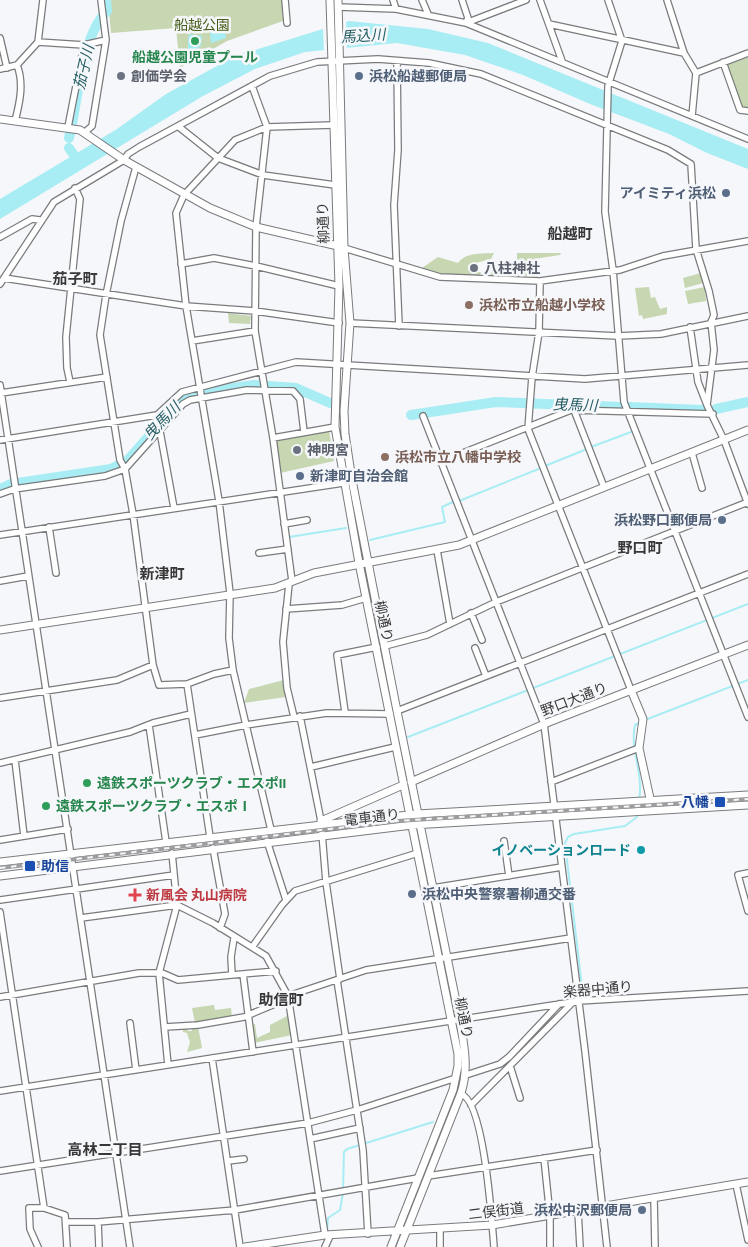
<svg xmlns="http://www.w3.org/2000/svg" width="748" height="1247" font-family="Barlow,'Noto Sans JP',sans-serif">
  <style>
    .green { fill: #c6d7b1 }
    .water { fill: #a8edf4 }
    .pier { fill: #f6f7fa }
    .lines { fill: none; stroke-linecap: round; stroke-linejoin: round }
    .stream { stroke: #a8edf4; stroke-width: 2 }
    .river { stroke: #a8edf4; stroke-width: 10 }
    .minor-casing { stroke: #797b7d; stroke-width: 8 }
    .tertiary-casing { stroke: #797b7d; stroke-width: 9 }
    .minor { stroke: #fff; stroke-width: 5.5 }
    .tertiary { stroke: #fff; stroke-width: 7 }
    .rail-casing { stroke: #9d9d9f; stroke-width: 4 }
    .rail { stroke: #f6f7fa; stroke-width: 2; stroke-dasharray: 5.5; stroke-linecap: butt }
    .leisure-dot { fill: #2e9e5b; stroke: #f6f7fa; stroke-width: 2 }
    .worship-dot { fill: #6b7280; stroke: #f6f7fa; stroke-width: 2 }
    .service-dot { fill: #5c6f8a; stroke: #f6f7fa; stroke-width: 2 }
    .education-dot { fill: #8d6e63; stroke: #f6f7fa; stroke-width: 2 }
    .transit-dot { fill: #1a4fb4; stroke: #f6f7fa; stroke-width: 2 }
    .culture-dot { fill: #0f9aa8; stroke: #f6f7fa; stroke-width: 2 }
    .health-dot { fill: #e0444e; stroke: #f6f7fa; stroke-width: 2 }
    .labels { text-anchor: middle; stroke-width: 5; stroke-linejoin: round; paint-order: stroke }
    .park-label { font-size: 14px; fill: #465e19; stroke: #f6f7fa }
    .leisure-label { font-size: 14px; font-weight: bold; fill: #27864d; stroke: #f6f7fa; text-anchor: start }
    .worship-label { font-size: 14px; font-weight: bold; fill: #5b616d; stroke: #f6f7fa; text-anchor: start }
    .service-label { font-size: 14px; font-weight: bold; fill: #4e5e75; stroke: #f6f7fa; text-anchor: start }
    .street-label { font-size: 14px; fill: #383839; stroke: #f6f7fa }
    .education-label { font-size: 14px; font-weight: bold; fill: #785e54; stroke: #f6f7fa; text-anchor: start }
    .transit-label { font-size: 14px; font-weight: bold; fill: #164399; stroke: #f6f7fa; text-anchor: end }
    .culture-label { font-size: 14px; font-weight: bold; fill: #0d838f; stroke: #f6f7fa; text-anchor: end }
    .health-label { font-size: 14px; font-weight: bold; fill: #be3a42; stroke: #f6f7fa; text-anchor: start }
    .water-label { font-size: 15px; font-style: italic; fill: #255e63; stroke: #f6f7fa }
    .neighbourhood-label { font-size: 15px; font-weight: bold; fill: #383839; stroke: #f6f7fa }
  </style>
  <rect width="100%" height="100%" fill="#f6f7fa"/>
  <path class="green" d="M108,0H282L283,21L227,41L180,68L176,28L111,33Z
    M748,56V110L741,108L726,65Z
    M494,253L491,259L468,265V269L473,272H481L480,275C461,279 439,274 422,268L438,257L458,263C466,252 480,254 494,253Z
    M517,253H561L560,255L534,259L530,265L531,273L541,278L526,276L523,274L518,277L509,276V270L502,278H490L493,265L500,260L504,263L517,262Z
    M701,273L703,283L685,288L683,278Z
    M649,287L651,298L655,297L660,309L667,307V314L643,319L642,315L639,316L635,288Z
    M705,287L706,301L688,304L685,291Z
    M228,313L251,316L250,324L229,323Z
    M329,430L334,461L280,473L275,440Z
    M284,680L286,697L244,703L249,689Z
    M214,1005L215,1010L231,1008L232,1018L195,1023L192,1008Z
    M289,1015L292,1035L254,1043L252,1025L255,1024L257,1038L270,1032V1025Z
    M191,1026H198L202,1048L187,1052L190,1042L187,1033L183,1032L182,1027L187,1028L188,1031H192Z"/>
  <path class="water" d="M349,21L428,29L488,43L748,149V169L707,153L669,134L590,104L523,75L465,55L397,43L305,52L255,69L203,96L0,219V199L117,129L166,94L235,56Z
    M212,30L225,31L226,38L211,43L210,33Z
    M190,34L202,36L201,46L190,53L188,50V37Z"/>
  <path class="pier" d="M346,20L347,51L324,53L323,26Z"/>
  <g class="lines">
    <path class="stream" d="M591,447L631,432
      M545,466L587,449
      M459,501L541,468
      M289,537L346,528
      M370,540L445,522L442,507L453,502
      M645,720L748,680
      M408,737L748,604
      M580,992L582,987L565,843L568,837L574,834L625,826L637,817C638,808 640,798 640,789C641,768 630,747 635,725L641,722
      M474,1098L529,1043
      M343,1189L344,1152L347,1149L433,1122
      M327,1232L328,1218L340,1210L343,1193"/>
    <path class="river" d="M69,138C78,102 81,36 107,11L106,0
      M69,148L78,161
      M630,407L702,410
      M716,409L748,402
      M411,415L496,402L621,407
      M0,489L11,484L111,469L127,461L181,400L198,393L254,385L296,388L330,403"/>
    <defs>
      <path id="minor" d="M101,0L106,40
        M285,0L287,23
        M393,0L396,9
        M422,0L428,14
        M462,0L468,18L466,23L526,0
        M540,0L562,61
        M608,0L622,41L608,86L605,212L613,270L624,402L748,717
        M667,0L684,53L696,73
        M338,7L396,9L466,23L748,139
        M549,24L684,53
        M0,38L7,68
        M38,42L84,45L106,40L92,126L85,132
        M397,61L398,150L394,205L399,326
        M723,62L740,110L748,111
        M0,69L17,65
        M252,86L267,127L256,227L255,331L273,438L292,581
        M692,116L696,73L748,53
        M15,121C20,102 24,83 17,65L38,42L43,0
        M68,127L84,45
        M179,127L218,158L263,175L335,185
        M136,167L121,221L106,295L100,335L120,460L125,469L133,514L153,665
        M0,237L32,219L40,220
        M344,248L440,277L540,281L620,270L663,256L748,241
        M181,264L214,258L256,266L339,286
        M4,278L186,306L255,311L339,323
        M540,281L539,332L532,377L528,429L631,690
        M0,284L54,202L124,160L128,154L139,147L270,76L317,62L378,59L429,63L481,74L668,150L691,164L696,249L709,291L714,315L711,322L714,350L707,405L724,440L748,504
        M350,323L618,336L661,334L748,316
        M690,327L698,382L707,405
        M192,341L255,331
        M70,382L67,368L66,337L80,199L75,188
        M0,385L130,1247
        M1,393L107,377
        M574,410L604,487
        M157,415L174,508
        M423,416L544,724L585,1051L607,1247
        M273,438L335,427
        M0,440L157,415L182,392L296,362L585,379L748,365
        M692,453L702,488
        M440,462L571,410L713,414
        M0,494L14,489L105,476L125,469L183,404L190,400L247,390L293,391L300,399L304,432
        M284,524L307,520
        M49,527L56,573
        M0,535L343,483
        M437,550L450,624
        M259,553L288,549
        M0,581L28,576
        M289,584L283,642L287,688L294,717
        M286,609L342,605L366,598
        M471,613L482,640
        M385,646L427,635L496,602L748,502
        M475,648L486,676
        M187,684L210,837
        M0,698L117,680L153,665L159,685L187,684L214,674L233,670
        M397,711L748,574
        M345,712L337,655L377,647
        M300,716L321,821L326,882L340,979
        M149,725L166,842
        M195,735L246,725L233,670L229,638L230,593L219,501L186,306L176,213L184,195L235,140L267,127L333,125
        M15,760L24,836
        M0,763L130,732L153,723L191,714
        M311,767L395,747
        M551,782L639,748
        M271,830L246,725L327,713L390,714
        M0,840L68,829
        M267,841L286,900
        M504,841L509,876
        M213,848L225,914L220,928
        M748,873L738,875L748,911
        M433,888L562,867
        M0,900L174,875
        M0,912L44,1208L65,1215L67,1247
        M81,918L177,905L213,923L266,956L288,996L325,1235
        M253,946L282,905L295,891L418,853
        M243,974L253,1052
        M232,975L231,957L234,938
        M337,980L363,1150L368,1234
        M288,996L366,970L571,938
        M0,997L139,973H162L178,980L276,971
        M130,1023L136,1070
        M165,1027L198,1025L244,1017L289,998
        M212,1058L240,1247
        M168,1065L159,973L177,905L172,853
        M510,1066L520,1098
        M466,1075L500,1064L509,1057L559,1004
        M0,1091L579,1001L748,991
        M461,1094C484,1101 492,1222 494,1247
        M471,1105L573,1002
        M310,1139L360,1128
        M544,1158L550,1216V1247
        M228,1161L244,1159
        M0,1171L308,1123L357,1110L456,1078
        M428,1176L597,1150
        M736,1184L748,1240
        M654,1198L655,1247
        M578,1211L580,1247
        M67,1222H98L99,1247
        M98,1222L235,1210L418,1178
        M38,1247L30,1229L29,1208H44
        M325,1247L330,1236
        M440,1247V1229"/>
      <path id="tertiary" d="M330,0L339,286L335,427L359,563L458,1054V1066L453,1090L391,1247
        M338,0L344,248L350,323L344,411L345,434L352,480L397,711L460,1021C464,1045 469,1069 461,1093L400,1247
        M0,119L80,130L124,160L210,208L256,227L338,246
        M0,630L275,588L314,573L459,545L748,430
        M631,690L643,719L639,748L651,803
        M411,782L549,722L748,645
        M321,821L403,785
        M0,862L417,814L748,795
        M0,876L412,825L748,805
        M245,1247L325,1235L492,1225L748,1182"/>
    </defs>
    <use href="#minor" class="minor-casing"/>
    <use href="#tertiary" class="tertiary-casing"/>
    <use href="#minor" class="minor"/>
    <use href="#tertiary" class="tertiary"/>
    <defs>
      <path id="rail" d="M0,868L397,821L748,799"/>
    </defs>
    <use href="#rail" class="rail-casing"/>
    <use href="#rail" class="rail"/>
  </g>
  <g class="leisure-dot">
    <circle cx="195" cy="41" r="5"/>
    <circle cx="87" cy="783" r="5"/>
    <circle cx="46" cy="806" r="5"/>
  </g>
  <g class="worship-dot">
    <circle cx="121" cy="76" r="5"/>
    <circle cx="474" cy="268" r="5"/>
    <circle cx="297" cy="450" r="5"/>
  </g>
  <g class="service-dot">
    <circle cx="359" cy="76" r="5"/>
    <circle cx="726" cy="193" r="5"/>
    <circle cx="300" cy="476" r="5"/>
    <circle cx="722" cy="520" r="5"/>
    <circle cx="412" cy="894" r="5"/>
    <circle cx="642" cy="1210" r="5"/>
  </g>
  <g class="education-dot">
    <circle cx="469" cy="305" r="5"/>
    <circle cx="385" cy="457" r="5"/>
  </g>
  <g class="transit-dot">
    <rect x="714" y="796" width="12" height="12" rx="2.5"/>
    <rect x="24" y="860" width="12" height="12" rx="2.5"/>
  </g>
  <circle class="culture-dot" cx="641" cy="850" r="5"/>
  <path class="health-dot" d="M132.5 887.5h5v5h5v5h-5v5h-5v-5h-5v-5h5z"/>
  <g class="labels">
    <g class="park-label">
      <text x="202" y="30">船越公園</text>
    </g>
    <g class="leisure-label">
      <text x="195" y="62" text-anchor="middle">船越公園児童プール</text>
      <text x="97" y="788">遠鉄スポーツクラブ・エスポII</text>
      <text x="56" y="811">遠鉄スポーツクラブ・エスポⅠ</text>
    </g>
    <g class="worship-label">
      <text x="131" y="81">創価学会</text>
      <text x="484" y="273">八柱神社</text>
      <text x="307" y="455">神明宮</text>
    </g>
    <g class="service-label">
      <text x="369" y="81">浜松船越郵便局</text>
      <text x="716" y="198" text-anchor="end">アイミティ浜松</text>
      <text x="310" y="481">新津町自治会館</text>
      <text x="712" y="525" text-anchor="end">浜松野口郵便局</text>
      <text x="422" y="899">浜松中央警察署柳通交番</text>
      <text x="632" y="1215" text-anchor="end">浜松中沢郵便局</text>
    </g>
    <g class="street-label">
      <text transform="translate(323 223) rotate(-92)" y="5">柳通り</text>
      <text transform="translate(384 621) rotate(78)" y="5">柳通り</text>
      <text transform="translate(574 699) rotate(-21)" y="5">野口大通り</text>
      <text transform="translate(372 817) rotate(-7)" y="5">電車通り</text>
      <text transform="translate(598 989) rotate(-5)" y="5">楽器中通り</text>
      <text transform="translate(464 1018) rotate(79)" y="5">柳通り</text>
      <text transform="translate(496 1211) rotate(-7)" y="5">二俣街道</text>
    </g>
    <g class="education-label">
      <text x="479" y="310">浜松市立船越小学校</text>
      <text x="395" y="462">浜松市立八幡中学校</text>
    </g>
    <g class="transit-label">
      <text x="709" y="807">八幡</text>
      <text x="41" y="871" text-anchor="start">助信</text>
    </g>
    <g class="culture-label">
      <text x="631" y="855">イノベーションロード</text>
    </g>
    <g class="health-label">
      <text x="146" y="900">新風会 丸山病院</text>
    </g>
    <g class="water-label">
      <text transform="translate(363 36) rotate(-4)" y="5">馬込川</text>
      <text transform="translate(84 67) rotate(-77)" y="5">茄子川</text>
      <text transform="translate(575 405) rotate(2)" y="5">曳馬川</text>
      <text transform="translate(162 421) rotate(-46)" y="5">曳馬川</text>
    </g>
    <g class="neighbourhood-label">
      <text x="570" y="239">船越町</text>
      <text x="75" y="284">茄子町</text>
      <text x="640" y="553">野口町</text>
      <text x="162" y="579">新津町</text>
      <text x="281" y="1005">助信町</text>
      <text x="105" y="1155">高林二丁目</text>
    </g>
  </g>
</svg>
